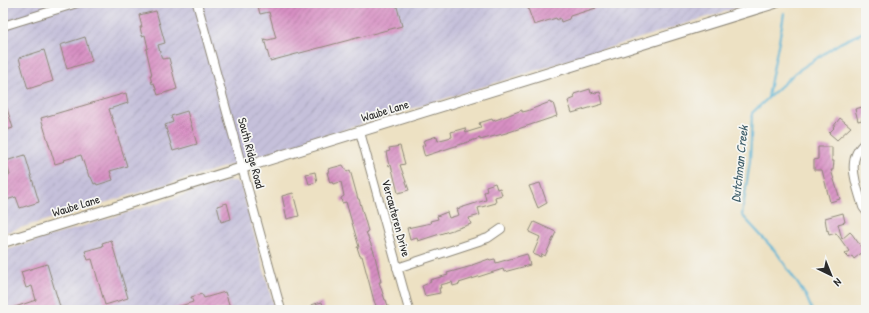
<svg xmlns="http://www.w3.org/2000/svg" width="869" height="313" font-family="'Patrick Hand',sans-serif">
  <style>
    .industrial { fill: url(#industrial-furrows) }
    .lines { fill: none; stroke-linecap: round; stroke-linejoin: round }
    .stream { stroke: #58b3d6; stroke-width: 2 }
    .building { fill: url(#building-hatch) }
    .minor-casing { stroke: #8c8677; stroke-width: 10 }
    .major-casing { stroke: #8c8677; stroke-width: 12 }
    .minor { stroke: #fff; stroke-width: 8 }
    .major { stroke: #fff; stroke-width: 10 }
    .labels { text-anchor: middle; stroke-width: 3.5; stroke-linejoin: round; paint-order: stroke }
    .street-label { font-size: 12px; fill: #2b2b2b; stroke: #f6f6f2 }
    .water-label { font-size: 13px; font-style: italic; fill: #3b5b67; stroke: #f6f6f2 }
  </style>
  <defs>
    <pattern id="industrial-furrows" width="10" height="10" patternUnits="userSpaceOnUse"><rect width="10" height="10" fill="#c5c0da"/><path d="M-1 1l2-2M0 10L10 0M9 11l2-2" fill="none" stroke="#a9a5bb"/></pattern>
    <pattern id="building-hatch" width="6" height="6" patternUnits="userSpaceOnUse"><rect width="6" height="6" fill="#d78fc3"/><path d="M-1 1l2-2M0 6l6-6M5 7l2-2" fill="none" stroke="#af759f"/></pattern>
  </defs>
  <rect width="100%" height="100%" fill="#f6f6f2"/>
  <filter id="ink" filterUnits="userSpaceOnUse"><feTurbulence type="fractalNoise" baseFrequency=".025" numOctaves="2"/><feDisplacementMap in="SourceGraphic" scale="8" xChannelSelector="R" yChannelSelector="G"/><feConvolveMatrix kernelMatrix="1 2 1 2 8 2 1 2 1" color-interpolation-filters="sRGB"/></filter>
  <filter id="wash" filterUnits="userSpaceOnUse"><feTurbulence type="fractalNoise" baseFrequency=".012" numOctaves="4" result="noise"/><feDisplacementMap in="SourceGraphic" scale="16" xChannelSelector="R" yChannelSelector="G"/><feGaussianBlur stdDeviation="0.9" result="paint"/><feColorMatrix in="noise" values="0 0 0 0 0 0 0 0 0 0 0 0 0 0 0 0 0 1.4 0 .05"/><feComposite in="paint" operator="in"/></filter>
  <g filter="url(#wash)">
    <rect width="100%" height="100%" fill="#ede1c3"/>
    <path class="industrial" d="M3,3H753L198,175L3,233Z
      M229,181H236L241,186L275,310H9L3,291V251Z"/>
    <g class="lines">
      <path class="stream" d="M768,98C772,69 780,41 784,13
        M812,310L806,296L777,253L742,215L750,161L752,113L796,72L840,43L866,31"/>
    </g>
    <g id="blocks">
      <path class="building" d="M257,3H396L402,26L270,61L264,39L268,40L276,38L269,12L260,14Z
        M526,3H594L596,8L570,16L569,19L561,22L560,18L557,20L556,18L534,25Z
        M156,11L165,43L158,45L162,59L169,58L177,89L158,95L154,83L152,84L150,75H152L146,49L148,48L145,35L142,36L140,27H142L139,15Z
        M85,37L92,61L67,69L60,45Z
        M44,50L53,81L28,89L19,58Z
        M590,89L591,93L594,92L595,93L600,92L603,104L572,113L568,101L575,98L574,94Z
        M126,93L128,103L109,109L127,166L110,171L113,180L97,185L96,183L94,184L91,177H89L87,170H86L81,155L64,160L65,161L55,164L41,118Z
        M3,99H4L13,128L3,131Z
        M550,102L551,104L553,103L557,116L506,133L480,140V138L425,156L424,154L422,146L425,145L423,141L425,140L437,136L438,141L440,140L452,137L451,132L465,128L466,133L468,132L481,128L479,123L492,119L493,121L522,110V112L527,111Z
        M866,106V119L858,121L855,109Z
        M187,111L197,144L173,151L165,125L173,122L171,116Z
        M840,118L851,127L837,140L829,133L834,128L833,127Z
        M400,146L405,164L400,165L409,190L398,193L391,165L389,166L386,152L390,151L389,148Z
        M818,147H832V161H834L833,170H831L840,199L830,202L822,170H814V160L818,159Z
        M25,155L39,202L20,208L16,197L3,201V177L10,175L6,161Z
        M343,165L347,172L350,170L358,199H359L361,206L368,231L366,232L374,252L381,282H379L385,300H386L389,309L384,310H378L374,301L362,256H360L357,247H359L346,202L342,203L341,198L344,196L341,182L333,184L332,182L330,183L327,172H329L328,169Z
        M315,172L317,182L309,184L306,174Z
        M495,183L497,189L500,188L502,195L495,197L496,203L478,208L480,215L469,218L471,224L418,241L417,238L410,240L407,228L431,223L430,221L438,219L437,216L447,212L449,218L459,215L457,209L486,200L484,192L487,191L486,186Z
        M540,183L547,203L538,208L529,186Z
        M293,193L299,216L287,219L282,196Z
        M227,203L231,219L221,222L217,206Z
        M843,213L845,222L838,224L842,239L850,232L852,234L864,251L854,259L852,256L849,258L845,254L849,251L836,233L829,235L828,230L827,231L825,218Z
        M534,222L556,232L545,256L542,254L541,257L533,254L540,237L529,232Z
        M111,240L128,298L105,305L92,259L88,260L85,251L103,246L102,243Z
        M527,254L530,265L504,272L503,269L459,283L460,284L453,286L452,282L440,285L441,288H439L440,293L425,296L422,286L431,282L430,280L448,275L447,273L472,266V265L489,259L490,260L495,259L496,263Z
        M47,264L61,310H9V309L36,300L32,286L26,288L21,272Z
        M225,292L231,310H171V309L193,302L191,297L202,294L204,298Z
        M322,302L324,310H313L311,305Z"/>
    </g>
  </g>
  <g filter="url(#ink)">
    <use href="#blocks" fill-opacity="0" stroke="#8c8677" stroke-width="1"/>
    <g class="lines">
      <defs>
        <path id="minor" d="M197,3L281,310
          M3,26L77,3
          M360,132L409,310
          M866,142C844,158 857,186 863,207L866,211
          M397,268L488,238L501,229"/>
        <path id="major" d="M3,242L775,3"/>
      </defs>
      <use href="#minor" class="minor-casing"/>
      <use href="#major" class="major-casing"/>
      <use href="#minor" class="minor"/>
      <use href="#major" class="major"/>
    </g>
  </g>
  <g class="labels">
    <g class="street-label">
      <text transform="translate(385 111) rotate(-17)" y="4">Waube Lane</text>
      <text transform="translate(251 153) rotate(75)" y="4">South Ridge Road</text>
      <text transform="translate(76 206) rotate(-17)" y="4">Waube Lane</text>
      <text transform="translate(396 218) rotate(75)" y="4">Vercauteren Drive</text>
    </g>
    <g class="water-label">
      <text transform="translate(739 164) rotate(-84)" y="5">Dutchman Creek</text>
    </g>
  </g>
  <rect width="869" height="313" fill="none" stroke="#f6f6f2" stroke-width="16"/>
  <g transform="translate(831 275) rotate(137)" stroke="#f6f6f2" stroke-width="3" paint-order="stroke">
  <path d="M0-3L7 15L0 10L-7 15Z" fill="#2b2b2b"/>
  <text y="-6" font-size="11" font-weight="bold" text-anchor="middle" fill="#2b2b2b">N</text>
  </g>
</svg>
